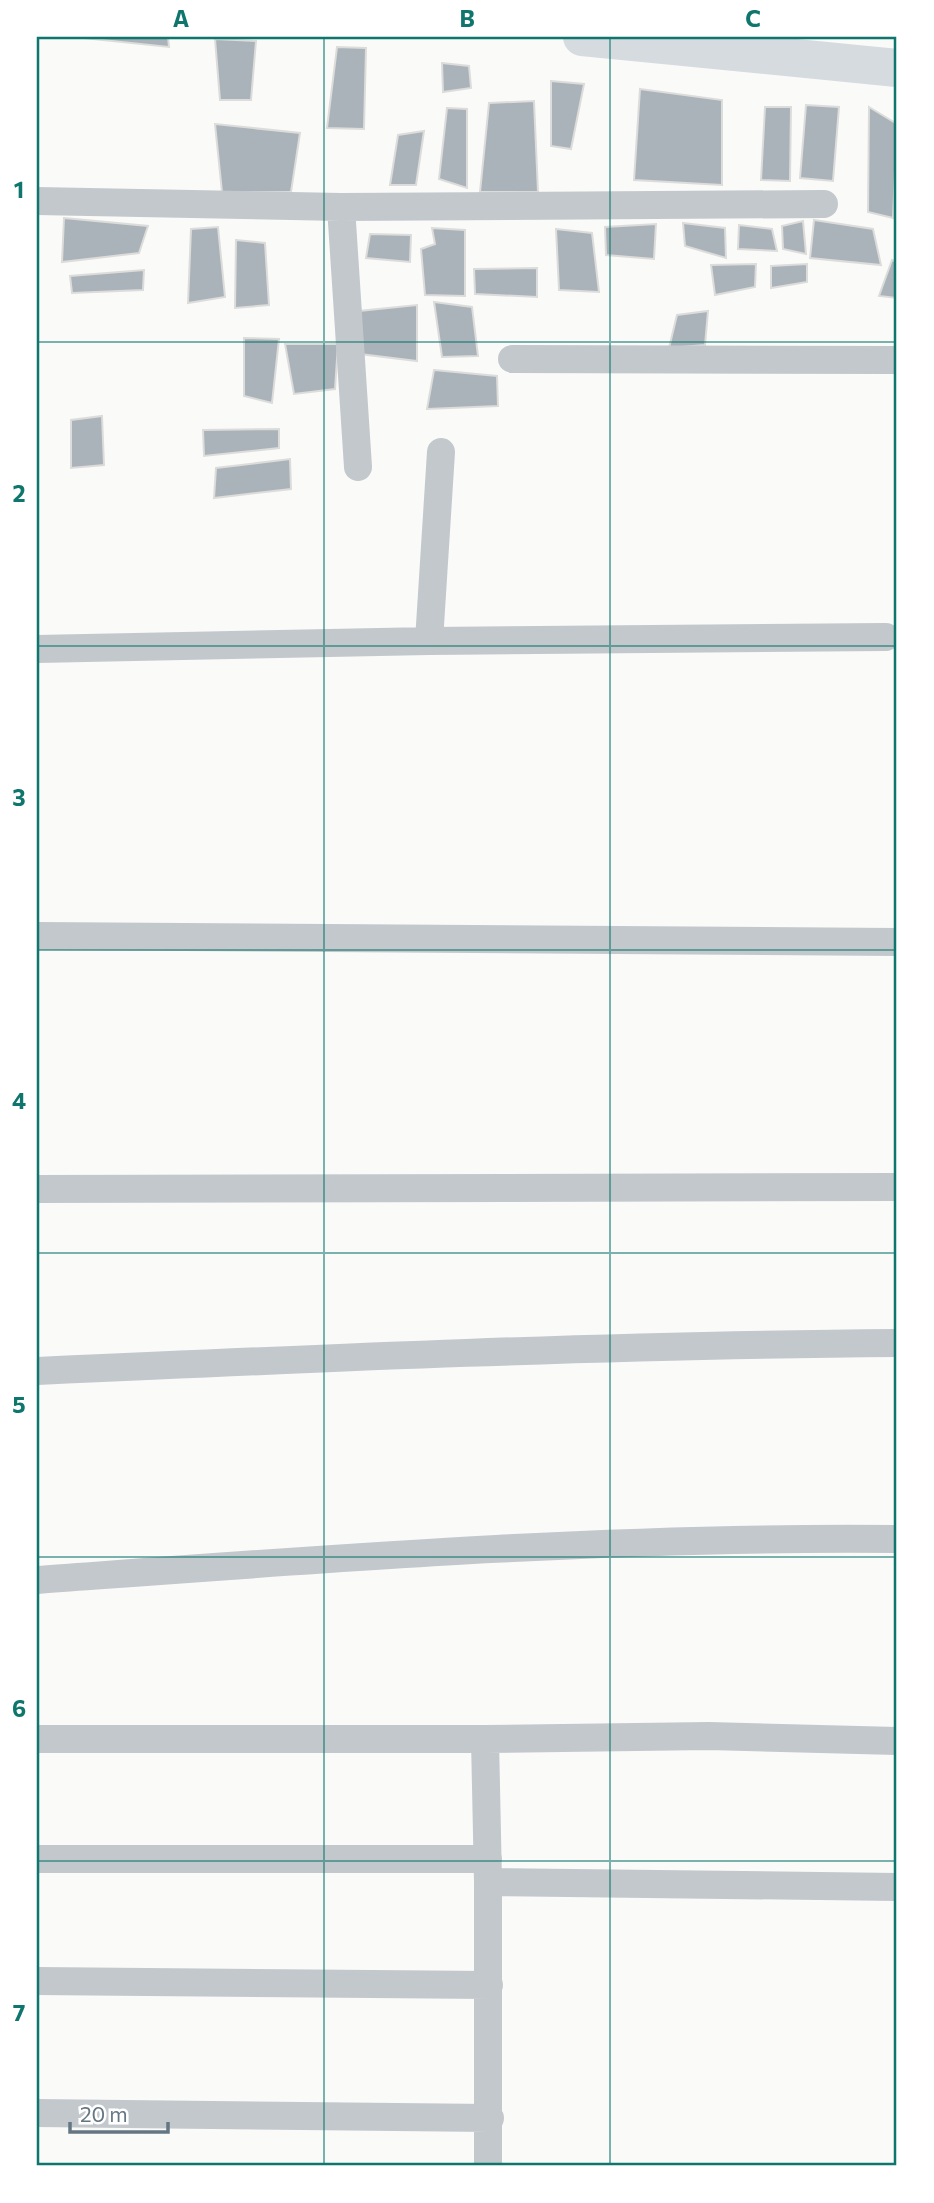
<svg xmlns="http://www.w3.org/2000/svg" width="934" height="2203" font-family="Commissioner,sans-serif">
  <style>
    .building { fill: #aab3b9; stroke: #dcdcda; stroke-width: 2 }
    .lines { fill: none; stroke-linecap: round; stroke-linejoin: round }
    .minor { stroke: #c3c8cc; stroke-width: 28 }
    .secondary { stroke: #d6dbdf; stroke-width: 38 }
    .grid { fill: none; stroke: #0f766e; stroke-width: 2; stroke-opacity: 0.55 }
    .neatline { fill: none; stroke: #0f766e; stroke-width: 2.5 }
    .grid-label { font-size: 23px; text-anchor: middle; font-weight: bold; fill: #0f766e }
  </style>
  <rect width="100%" height="100%" fill="#fafaf8"/>
  <path class="building" d="M74,37H168L169,47Z
    M215,39L256,41L251,100H220Z
    M337,47L366,48L364,129L327,128Z
    M442,63L469,66L471,88L443,92Z
    M551,81L584,84L571,149L551,146Z
    M640,89L722,100V185L634,180Z
    M534,101L538,192H480L489,103Z
    M806,105L839,107L833,181L800,178Z
    M765,107H791L790,181L761,180Z
    M869,107L897,124L893,218L868,212Z
    M447,108L467,109V188L439,179Z
    M215,124L300,133L291,192H222Z
    M424,131L416,185H390L398,135Z
    M64,218L148,226L139,253L62,262Z
    M814,220L873,229L881,265L810,258Z
    M803,221L806,254L783,249L782,226Z
    M683,223L725,228L726,258L685,246Z
    M656,224L654,259L606,255L605,227Z
    M739,225L772,229L777,251L738,249Z
    M218,227L225,297L188,303L191,229Z
    M432,228L465,230V296L425,295L421,249L435,244Z
    M556,229L592,233L599,292L559,290Z
    M370,234L411,235L410,262L366,258Z
    M236,240L265,243L269,305L235,308Z
    M892,260L897,262V298L879,296Z
    M756,264L755,287L715,295L711,265Z
    M807,264V282L771,288V266Z
    M537,268V297L475,294L474,269Z
    M144,270L143,290L72,293L70,276Z
    M434,302L472,307L478,356L442,357Z
    M417,305V361L360,354L359,311Z
    M708,311L705,345L669,348L677,315Z
    M244,338L279,339L272,403L244,396Z
    M285,344H338L335,389L294,394Z
    M434,370L497,376L498,406L427,409Z
    M102,416L104,465L71,468V420Z
    M279,429V448L204,456L203,430Z
    M290,459L291,489L214,498L216,468Z"/>
  <g class="lines">
    <path class="minor" d="M37,201L341,207L824,204
      M341,207L358,467
      M512,359L897,360
      M429,641L441,452
      M37,649L429,641L886,637
      M37,936L897,942
      M37,1189L897,1187
      M37,1371C323,1358 610,1345 897,1343
      M37,1580C323,1559 610,1536 897,1539
      M37,1739H485L709,1736L897,1741
      M485,1739L488,1882V2166
      M37,1859H488
      M488,1882L897,1887
      M37,1981L489,1985
      M37,2113L490,2118"/>
    <path class="secondary" d="M582,37L897,68"/>
  </g>
  <path class="grid" d="M324,37V2166M610,37V2166M37,342H897M37,646H897M37,950H897M37,1253H897M37,1557H897M37,1861H897"/>
  <rect width="934" height="2203" fill="none" stroke="#ffffff" stroke-width="77"/>
  <path d="M70 2122v10h98v-10" fill="none" stroke="#657683" stroke-width="3.5"/>
  <text x="80" y="2122" font-size="21" fill="#657683" stroke="#ffffff" stroke-width="5" paint-order="stroke">20 m</text>
  <rect x="38" y="38" width="857" height="2126" class="neatline"/>
  <g class="grid-label">
    <text x="181" y="27">A</text>
    <text x="467" y="27">B</text>
    <text x="753" y="27">C</text>
    <text x="19" y="198">1</text>
    <text x="19" y="502">2</text>
    <text x="19" y="806">3</text>
    <text x="19" y="1109">4</text>
    <text x="19" y="1413">5</text>
    <text x="19" y="1717">6</text>
    <text x="19" y="2021">7</text>
  </g>
</svg>
